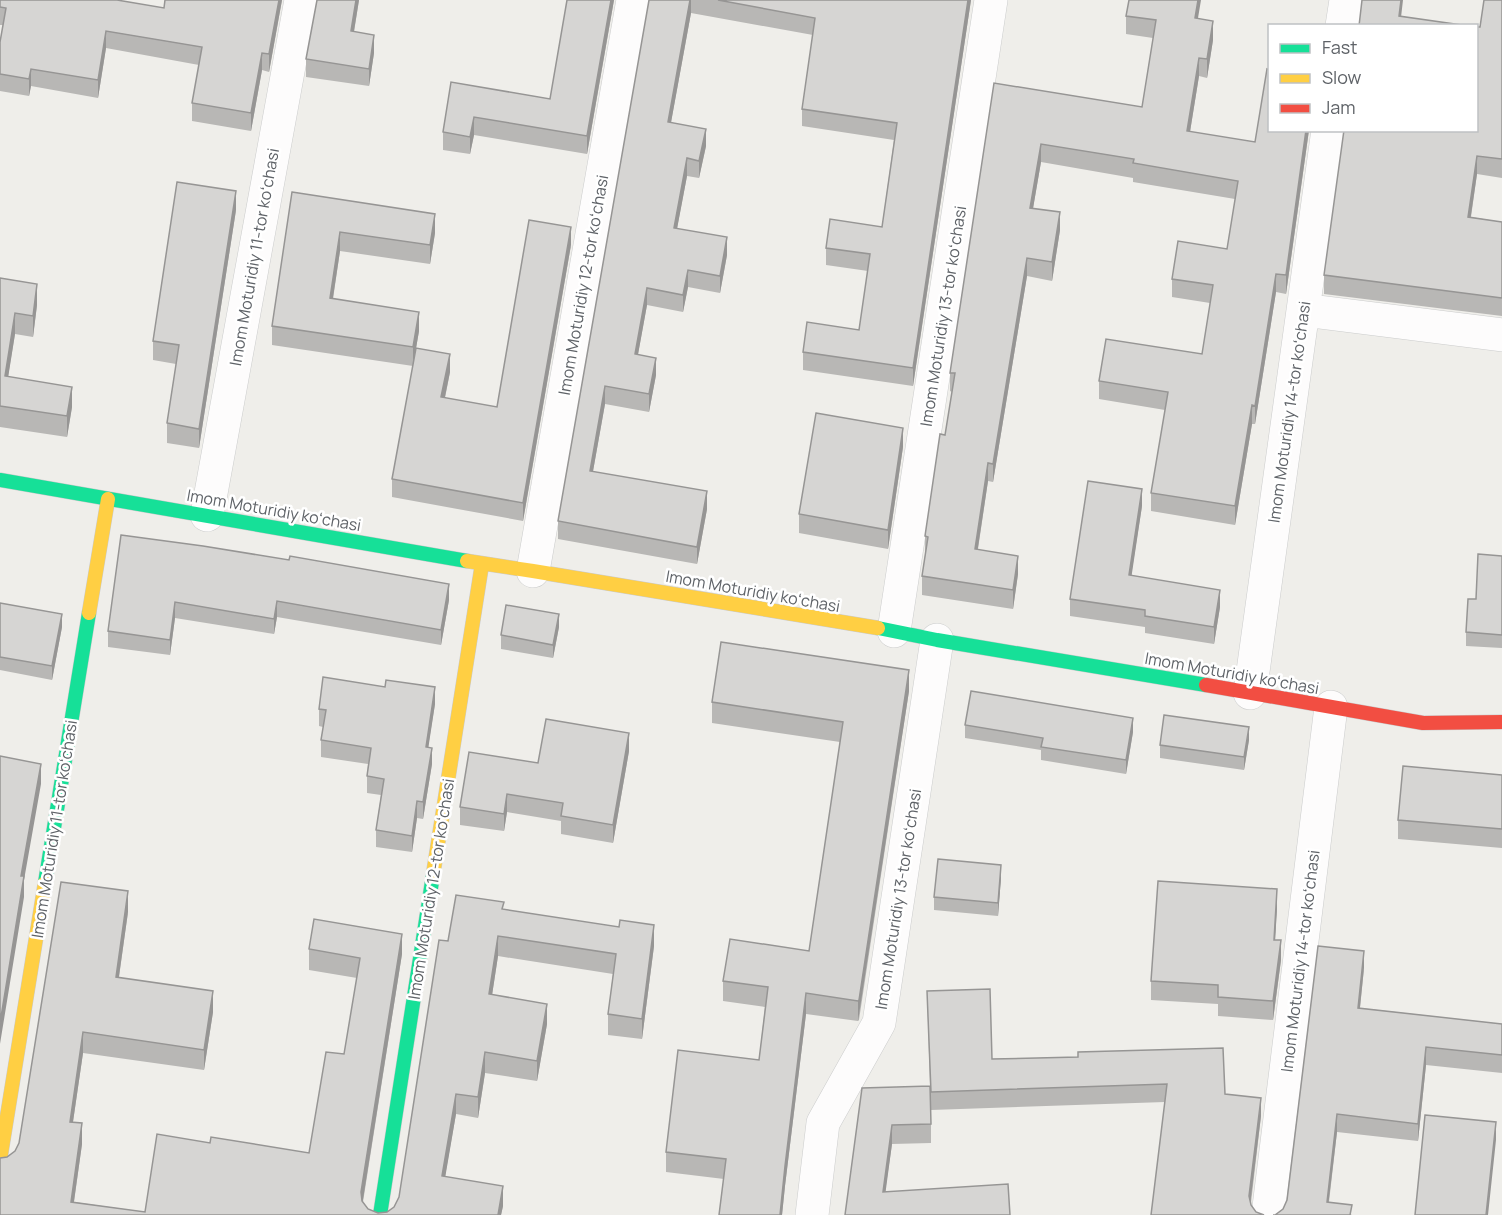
<svg xmlns="http://www.w3.org/2000/svg" width="1502" height="1215" font-family="Manrope,sans-serif">
  <style>
    .lines { fill: none; stroke-linecap: round; stroke-linejoin: round }
    .street-casing { stroke: #cbcccc; stroke-width: 34 }
    .fast-casing { stroke: #cacacb; stroke-width: 15 }
    .slow-casing { stroke: #cacacb; stroke-width: 15 }
    .jam-casing { stroke: #cacacb; stroke-width: 15 }
    .street { stroke: #fdfcfc; stroke-width: 33 }
    .fast { stroke: #16e098; stroke-width: 14 }
    .slow { stroke: #ffcf43; stroke-width: 14 }
    .jam { stroke: #f24e42; stroke-width: 14 }
    .wall { fill: #b8b7b5 }
    .shaded-wall { fill: #969594 }
    .building { fill: #d6d5d3; stroke: #969594; stroke-width: 1.5 }
    .labels { text-anchor: middle; stroke-width: 5; stroke-linejoin: round; paint-order: stroke }
    .street-label { font-size: 16px; fill: #5f6368; stroke: #fff }
  </style>
  <rect width="100%" height="100%" fill="#efeeea"/>
  <g class="lines">
    <defs>
      <path id="street" d="M1342,26L1346,0
        M1303,310L1502,335
        M207,515L301,0
        M533,571L633,0
        M894,631L991,0
        M1250,693L1328,130
        M812,1215L823,1123L879,1023L937,640
        M1268,1215L1331,707"/>
      <path id="fast" d="M0,480L467,561
        M878,628L937,640L1206,685
        M45,883L89,613
        M380,1215L433,875"/>
      <path id="slow" d="M467,561L533,571L878,628
        M89,613L108,499
        M433,875L482,564
        M0,1160L45,883"/>
      <path id="jam" d="M1206,685L1423,723L1502,722"/>
    </defs>
    <use href="#street" class="street-casing"/>
    <use href="#fast" class="fast-casing"/>
    <use href="#slow" class="slow-casing"/>
    <use href="#jam" class="jam-casing"/>
    <use href="#street" class="street"/>
    <use href="#fast" class="fast"/>
    <use href="#slow" class="slow"/>
    <use href="#jam" class="jam"/>
  </g>
  <path class="wall" d="M0,0L164,8L165,0H282L269,72L262,70L251,131L192,121V103L199,65L106,48L98,98L31,86L29,96L0,91V42L3,25H0Z
    M317,0H359L354,32L374,53L369,86L306,77V59Z
    M567,0H614L587,154L474,135L470,154L443,150V132L451,82L550,99Z
    M649,0H971L913,386L803,370V352L859,330L868,271L826,265V248L882,227L894,140L802,126V109L813,35L691,13L671,122L706,146L699,178L687,176L677,228L727,255L720,293L688,287L683,312L647,305L638,354L656,375L649,412L605,404L593,471L707,509L697,564L558,539V521Z
    M1502,0V178L1477,174L1471,217L1502,222V316L1324,294V275L1480,27Z
    M1126,16L1198,18L1213,40L1207,78L1199,76L1190,132L1255,142L1269,130H1309L1286,294L1276,292L1255,424H1252L1235,525L1151,511V493L1165,410L1099,399V381L1202,354L1210,303L1172,297V279L1227,249L1235,199L1133,182V178L1041,162L1033,208L1060,230L1052,281L1027,276L993,482L988,481L978,549L1018,574L1013,609L922,595V576L925,555V536L945,435L952,392L950,391V373L994,83L1142,107L1153,38L1126,34Z
    M292,192L435,233L430,264L340,251L333,299L419,331L416,348L450,372L445,398L497,407L571,245L523,521L392,497V479L413,366L272,345V326Z
    M236,210L199,448L167,443V423L176,364L153,360V341Z
    M0,278L37,305L33,337L15,334L8,376L72,407L67,437L0,427Z
    M903,447L888,549L799,533V514Z
    M1142,506L1131,576L1220,607L1214,644L1145,633V627L1070,616V599Z
    M121,535L449,600L441,645L277,617L274,634L175,618L170,655L108,647V631Z
    M1502,556V648L1466,646V632L1476,599Z
    M0,603L62,627L52,680L0,670Z
    M559,627L553,658L501,649V635Z
    M909,691L859,1020L858,1021L806,1014L785,1186L782,1215H719L724,1179L666,1172V1152L759,1060L765,1007L723,1001V981L809,951L840,742L712,723V702Z
    M435,704L428,747L432,764L423,819L417,818L412,852L376,847V830L381,795L367,793V776L368,764L321,757V740L323,727L319,726V709Z
    M965,725L1133,732L1126,774L1041,760V750L965,738Z
    M1249,740L1244,770L1160,758V745Z
    M629,751L613,843L561,834V821L507,812L504,831L460,825V807L538,763Z
    M1502,775V848L1398,839V820Z
    M1001,878L998,916L934,910V897Z
    M1277,908L1275,940L1281,960L1273,1020L1218,1016V1004L1151,1000V981Z
    M504,909L654,946L642,1039L608,1035V1014L613,974L498,956L492,995L547,1024L537,1081L485,1073L478,1118L456,1114L445,1176L503,1206L501,1215H0L7,1157L15,1151L128,912L119,977L213,1012L204,1070L83,1053L73,1122L82,1144L74,1202L145,1212L210,1143L309,1153L344,1054L357,978L309,970V949L402,954L363,1202L368,1209L378,1213L387,1212L394,1207L399,1197L448,941Z
    M1364,968L1360,1008L1502,1024V1073L1426,1065L1418,1141L1337,1132L1329,1202L1352,1215H1275L1283,1209L1287,1200Z
    M927,991L992,1059L1078,1057L1225,1094L1261,1116L1251,1203L1151,1215L1165,1102L931,1110V1143L892,1144L885,1192L845,1215L862,1088L930,1086Z"/>
  <path class="shaded-wall" d="M279,0H282L269,72V54Z
    M356,0H359L351,49V31Z
    M611,0H614L587,154V136Z
    M690,0H691V13L668,139V122Z
    M968,0H971L913,386V368Z
    M1198,0H1201L1195,36V18Z
    M1401,0H1403L1400,26L1399,16Z
    M1213,21V40L1207,78V59Z
    M106,31V48L98,98V80Z
    M374,35V53L369,86V69Z
    M262,53V70L251,131V113Z
    M1199,58V76L1187,150V131Z
    M31,69V86L29,96V79Z
    M474,117V135L470,154V137Z
    M706,129V146L699,178V161Z
    M1306,130H1309L1286,294V275Z
    M1041,144V162L1030,226V208Z
    M1477,156V174L1468,235V217Z
    M687,158V176L674,245V228Z
    M236,191V210L199,448V429Z
    M1060,212V230L1052,281V262Z
    M435,214V233L430,264V245Z
    M571,227V245L523,521V503Z
    M340,232V251L330,317V298Z
    M727,237V255L720,293V276Z
    M1027,258V276L993,482V464Z
    M688,270V287L683,312V295Z
    M1276,274V292L1255,424V406Z
    M37,284V305L33,337V316Z
    M647,288V305L635,371V354Z
    M419,312V331L413,366V347Z
    M15,313V334L5,397V376Z
    M450,354V372L441,416V397Z
    M656,358V375L649,412V394Z
    M605,386V404L590,488V471Z
    M72,387V407L67,437V416Z
    M1252,405V424L1235,525V506Z
    M903,428V447L888,549V530Z
    M988,463V481L975,567V549Z
    M1142,489V506L1129,593V575Z
    M707,491V509L697,564V547Z
    M1018,556V574L1013,609V590Z
    M449,584V600L441,645V630Z
    M1220,590V607L1214,644V627Z
    M277,601V617L274,634V619Z
    M175,602V618L170,655V640Z
    M62,614V627L52,680V666Z
    M559,614V627L553,658V645Z
    M909,670V691L858,1021V1001Z
    M435,687V704L426,763V747Z
    M1133,718V732L1126,774V760Z
    M1249,727V740L1244,770V757Z
    M629,733V751L613,843V825Z
    M432,748V764L423,819V802Z
    M41,764V784L24,880V897L0,1044V1023L21,876Z
    M507,794V812L504,831V814Z
    M417,801V818L412,852V836Z
    M1001,865V878L998,916V903Z
    M1277,889V908L1274,959V940Z
    M128,891V912L116,997V977Z
    M654,925V946L642,1039V1019Z
    M402,934V954L361,1212V1192Z
    M498,936V956L489,1015V994Z
    M1281,940V960L1273,1020V1001Z
    M1364,951V968L1358,1026V1008Z
    M213,991V1012L204,1070V1050Z
    M806,993V1014L785,1186L782,1215H780L785,1166Z
    M547,1004V1024L537,1081V1061Z
    M83,1032V1053L70,1142V1122Z
    M1426,1047V1065L1418,1141V1124Z
    M485,1052V1073L478,1118V1097Z
    M456,1094V1114L442,1196V1176Z
    M1261,1098V1116L1249,1213V1196Z
    M1337,1114V1132L1327,1215V1202Z
    M1496,1122V1140L1488,1215H1486Z
    M82,1123V1144L72,1215L71,1202Z
    M892,1125V1144L883,1211V1192Z
    M503,1186V1206L501,1215H498Z"/>
  <path class="building" d="M0,0H117L164,8L165,0H279L269,54L262,53L251,113L192,103L202,47L106,31L98,80L31,69L29,79L0,74V42L6,8L0,7Z
    M317,0H356L351,31L374,35L369,69L306,59Z
    M567,0H611L587,136L474,117L470,137L443,132L451,82L550,99Z
    M649,0H690L668,122L706,129L699,161L687,158L674,228L727,237L720,276L688,270L683,295L647,288L635,354L656,358L649,394L605,386L590,471L707,491L697,547L558,521Z
    M718,0H968L913,368L803,352L807,322L859,330L870,254L826,248L830,219L882,227L897,123L802,109L815,18Z
    M1129,0H1198L1195,18L1213,21L1207,59L1199,58L1187,131L1255,142L1267,69L1269,70V130H1306L1286,275L1276,274L1255,406L1252,405L1235,506L1151,493L1168,392L1099,381L1106,339L1202,354L1213,285L1172,279L1178,241L1227,249L1238,181L1133,163L1134,159L1041,144L1030,208L1060,212L1052,262L1027,258L993,464L988,463L975,549L1018,556L1013,590L922,576L928,537L925,536L940,434L945,435L955,373H950L994,83L1142,107L1156,20L1126,16Z
    M1362,0H1401L1399,16L1469,26H1359Z
    M1484,0H1502V159L1477,156L1468,217L1502,222V298L1324,275L1344,130H1476V27H1480Z
    M177,182L236,191L199,429L167,423L179,345L153,341Z
    M292,192L435,214L430,245L340,232L330,298L419,312L413,347L272,326Z
    M529,220L571,227L523,503L392,479L416,348L450,354L441,397L497,407Z
    M0,278L37,284L33,316L15,313L5,376L72,387L67,416L0,406Z
    M816,413L903,428L888,530L799,514Z
    M1088,481L1142,489L1129,575L1220,590L1214,627L1145,616V610L1070,599Z
    M121,535L203,546L289,560L290,556L449,584L441,630L277,601L274,619L175,602L170,640L108,631Z
    M1478,554L1502,556V635L1466,632L1468,599H1476Z
    M0,603L62,614L52,666L0,657Z
    M506,605L559,614L553,645L501,635Z
    M721,642L909,670L859,1000L858,1001L806,993L785,1166L780,1215H719L726,1159L666,1152L678,1050L759,1060L768,987L723,981L730,939L809,951L843,722L712,702Z
    M323,677L385,687L386,680L435,687L426,747L432,748L423,802L417,801L412,836L376,830L384,779L367,776L371,748L321,740L326,710L319,709Z
    M971,691L1133,718L1126,760L1041,747L1043,738L965,725Z
    M1164,715L1249,727L1244,757L1160,745Z
    M546,719L629,733L613,825L561,816L563,803L507,794L504,814L460,807L469,752L538,763Z
    M0,756L41,764L21,876H24L0,1023Z
    M1403,766L1502,775V829L1398,820Z
    M938,859L1001,865L998,903L934,897Z
    M1158,881L1277,889L1274,940H1281L1273,1001L1218,997V985L1151,981Z
    M61,882L128,891L116,977L213,991L204,1050L83,1032L70,1122L82,1123L71,1202L145,1212L157,1134L210,1143L211,1137L309,1153L326,1052L344,1054L360,958L309,949L314,919L402,934L361,1192L362,1201L368,1209L378,1213L387,1212L394,1207L399,1197L439,940L448,941L456,895L504,902L502,909L619,927L620,920L654,925L642,1019L608,1014L616,954L498,936L489,994L547,1004L537,1061L485,1052L478,1097L456,1094L442,1176L503,1186L498,1215H0V1158L7,1157L15,1151L19,1143Z
    M1318,946L1364,951L1358,1008L1502,1024V1055L1426,1047L1418,1124L1337,1114L1327,1202L1352,1205L1350,1215H1273H1275L1283,1209L1287,1200Z
    M990,989L992,1059L1078,1057V1052L1223,1048L1225,1094L1261,1098L1249,1196L1251,1205L1256,1212L1264,1215H1151L1167,1084L931,1092L927,991Z
    M930,1086L931,1124L892,1125L883,1192L1008,1184L1010,1215H845L862,1088Z
    M1425,1115L1496,1122L1486,1215H1415Z"/>
  <g class="labels">
    <g class="street-label">
      <text transform="translate(254 257) rotate(-80)" y="6">Imom Moturidiy 11-tor koʻchasi</text>
      <text transform="translate(583 285) rotate(-80)" y="6">Imom Moturidiy 12-tor koʻchasi</text>
      <text transform="translate(943 316) rotate(-81)" y="6">Imom Moturidiy 13-tor koʻchasi</text>
      <text transform="translate(1289 412) rotate(-82)" y="6">Imom Moturidiy 14-tor koʻchasi</text>
      <text transform="translate(274 510) rotate(10)" y="6">Imom Moturidiy koʻchasi</text>
      <text transform="translate(753 591) rotate(10)" y="6">Imom Moturidiy koʻchasi</text>
      <text transform="translate(1232 673) rotate(10)" y="6">Imom Moturidiy koʻchasi</text>
      <text transform="translate(54 829) rotate(-81)" y="6">Imom Moturidiy 11-tor koʻchasi</text>
      <text transform="translate(431 889) rotate(-81)" y="6">Imom Moturidiy 12-tor koʻchasi</text>
      <text transform="translate(898 899) rotate(-81)" y="6">Imom Moturidiy 13-tor koʻchasi</text>
      <text transform="translate(1300 961) rotate(-83)" y="6">Imom Moturidiy 14-tor koʻchasi</text>
    </g>
  </g>
  <rect x="1268" y="24" width="210" height="108" fill="#ffffff" stroke="#bfc1c3" stroke-width="1.5"/>
  <rect x="1280" y="44" width="30" height="9" fill="#16e098" stroke="#bfc1c3" stroke-width="1.5"/>
  <text x="1322" y="54" font-size="18" fill="#5f6368">Fast</text>
  <rect x="1280" y="74" width="30" height="9" fill="#ffcf43" stroke="#bfc1c3" stroke-width="1.5"/>
  <text x="1322" y="84" font-size="18" fill="#5f6368">Slow</text>
  <rect x="1280" y="104" width="30" height="9" fill="#f24e42" stroke="#bfc1c3" stroke-width="1.5"/>
  <text x="1322" y="114" font-size="18" fill="#5f6368">Jam</text>
</svg>
